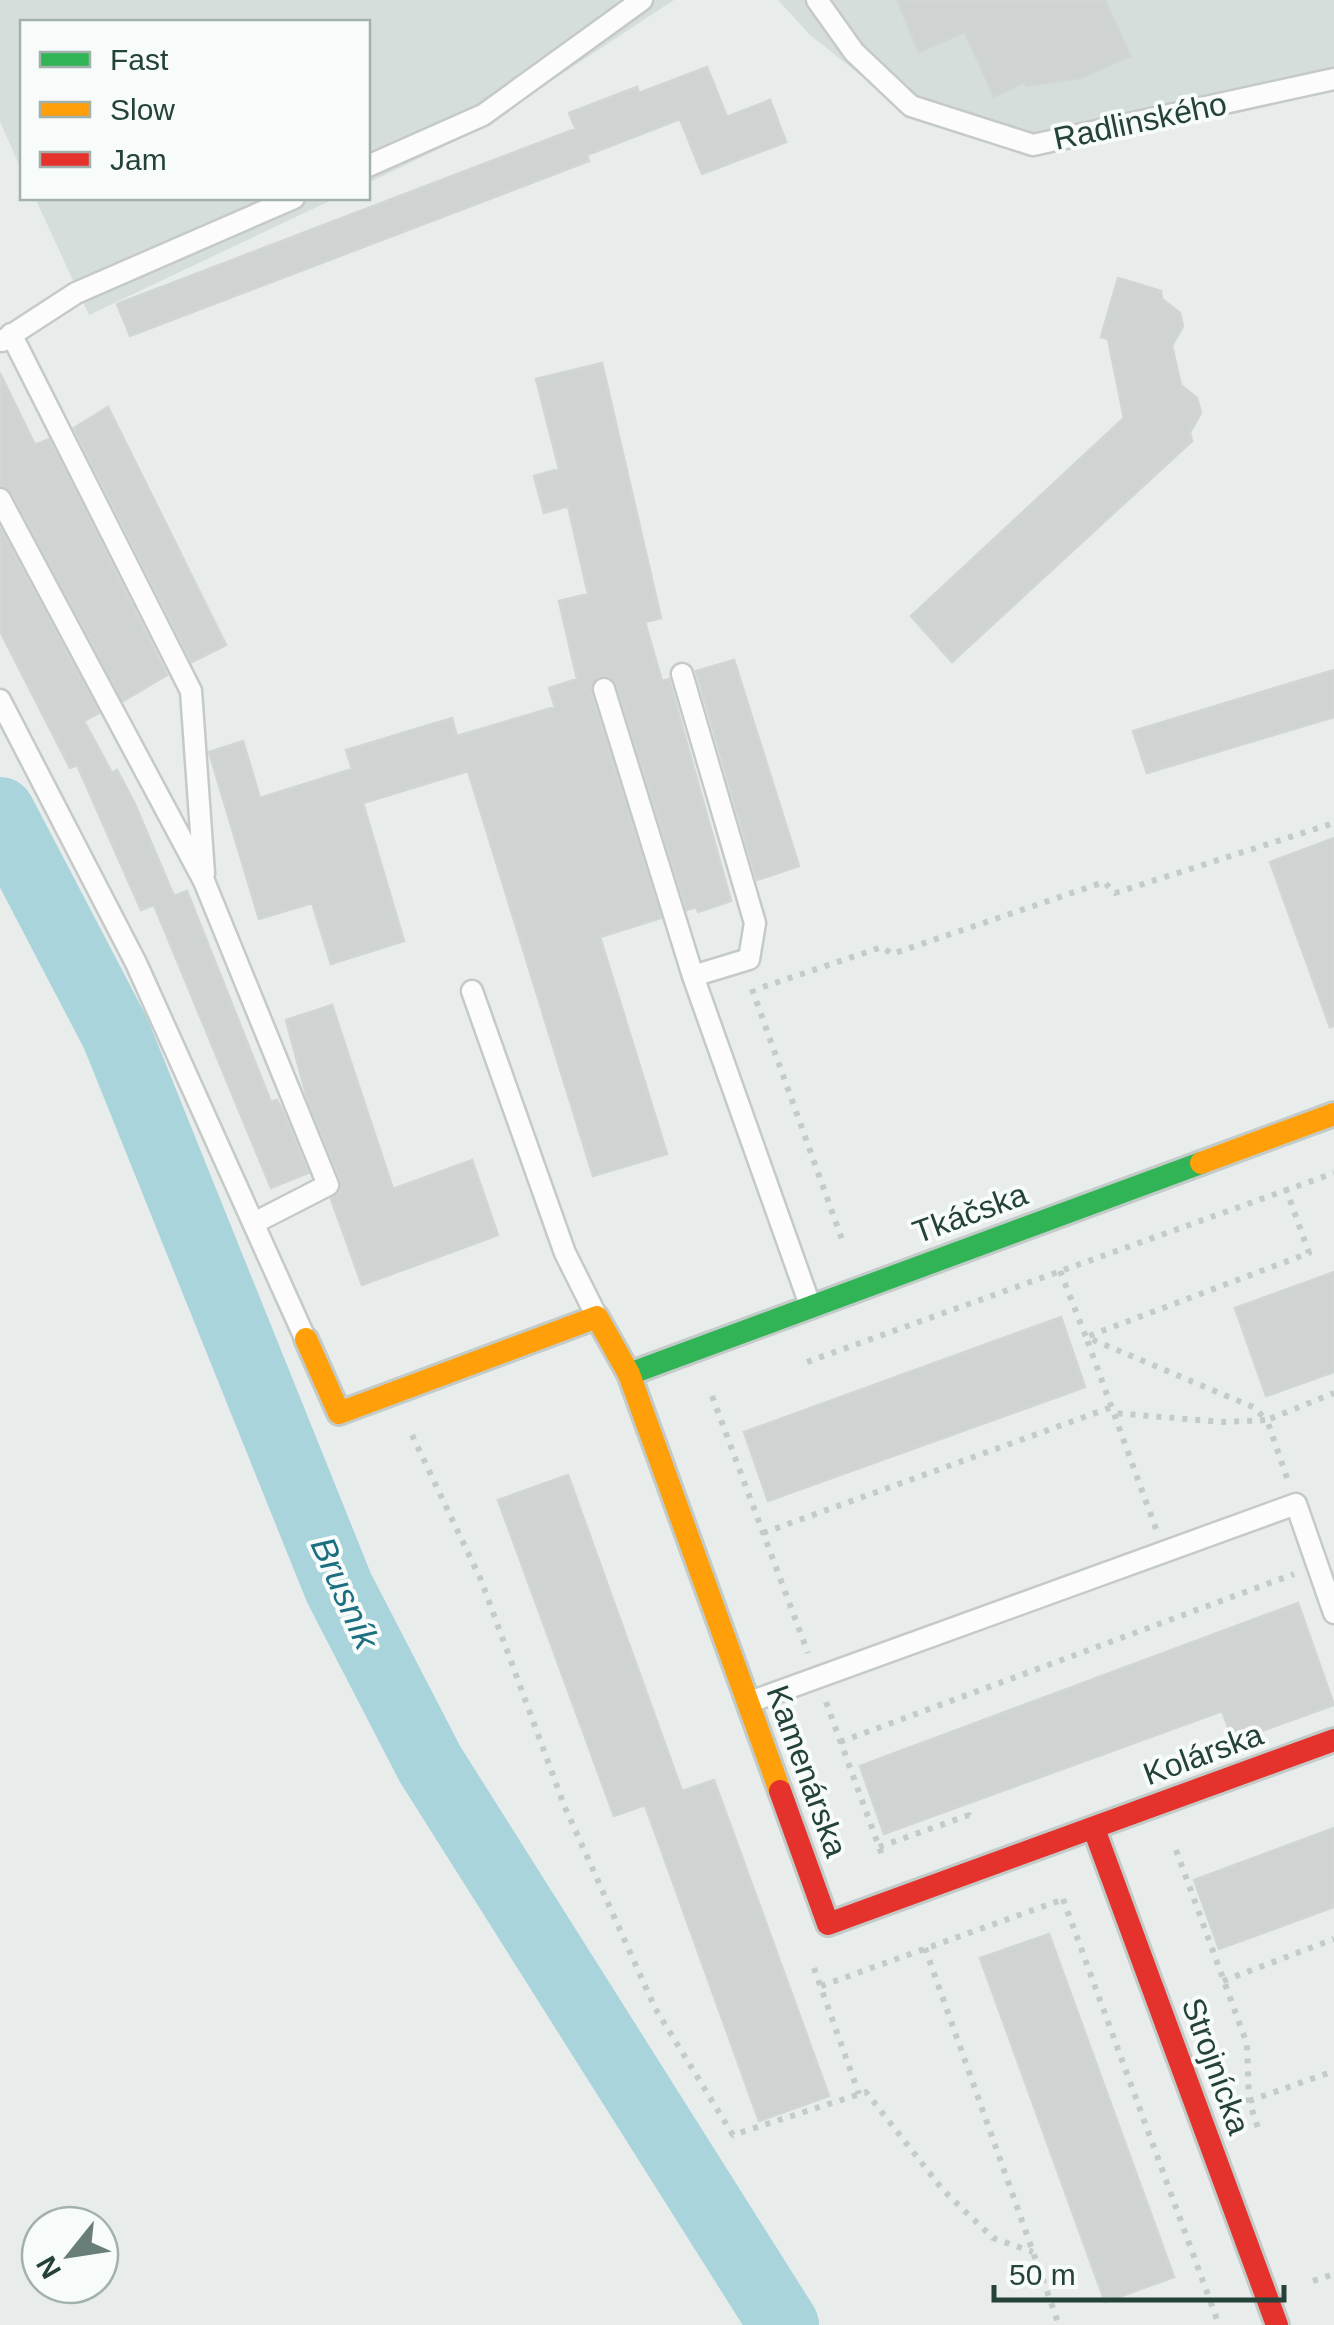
<svg xmlns="http://www.w3.org/2000/svg" width="1334" height="2325" font-family="Arial,sans-serif">
  <style>
    .built { fill: #d6dedb }
    .lines { fill: none; stroke-linecap: round; stroke-linejoin: round }
    .river { stroke: #a9d4db; stroke-width: 70 }
    .building { fill: #cfd4d2; stroke: #d1d6d4; stroke-width: 2.5 }
    .lane-casing { stroke: #c5cac8; stroke-width: 25 }
    .fast-casing { stroke: #c3cbc8; stroke-width: 28 }
    .slow-casing { stroke: #c3cbc8; stroke-width: 28 }
    .jam-casing { stroke: #c3cbc8; stroke-width: 28 }
    .path { stroke: #c3ccca; stroke-width: 6; stroke-dasharray: 5 8; stroke-linecap: butt }
    .lane { stroke: #fcfcfc; stroke-width: 20 }
    .fast { stroke: #30b455; stroke-width: 22 }
    .slow { stroke: #ff9f0a; stroke-width: 22 }
    .jam { stroke: #e5322d; stroke-width: 22 }
    .labels { text-anchor: middle; stroke-width: 8; stroke-linejoin: round; paint-order: stroke }
    .street-label { font-size: 32px; fill: #24423a; stroke: #f7fbf9 }
    .water-label { font-size: 35px; font-style: italic; fill: #1c6f80; stroke: #f7fbf9 }
  </style>
  <rect width="100%" height="100%" fill="#e8edeb"/>
  <path class="built" d="M0,0H674L472,133L368,183V22H22V171L0,122Z
    M778,0H1334V90L1032,154L908,113L810,35Z
    M35,198H336L89,315Z"/>
  <g class="lines">
    <path class="river" d="M0,812L116,1034L339,1588L430,1764L784,2325"/>
  </g>
  <path class="building" d="M897,0H1105L1130,56L1081,78L1026,86L1024,82L994,97L965,32L919,52Z
    M707,67L727,117L770,100L786,142L702,174L680,119L587,155L589,161L130,336L117,304L575,129L577,132L569,113L637,87L639,93Z
    M1118,278L1161,291L1162,299L1180,313L1183,326L1172,346L1181,385L1197,398L1201,413L1190,432L1192,441L952,662L911,616L1124,418L1108,339L1101,337Z
    M602,363L661,618L645,622L662,681L669,679L731,901L698,912L696,907L687,910L617,685L608,676H599L591,693L661,918L600,937L667,1154L593,1176L468,771L363,803L404,941L331,964L312,903L259,919L209,752L243,741L260,798L352,769L346,750L452,718L457,736L555,707L549,688L577,679L559,601L588,594L568,506L544,513L534,476L559,469L536,379Z
    M0,373L35,445L49,439L167,675L123,701L12,493L0,485Z
    M108,407L226,645L192,662L74,428Z
    M0,528L99,713L84,721L112,773L117,770L134,802L174,896L187,891L271,1102L277,1100L282,1109L308,1173L271,1188L154,905L141,910L77,765L70,768L0,631Z
    M734,660L799,866L757,880L696,671Z
    M1334,670V717L1147,773L1133,731Z
    M1334,838V1026L1330,1027L1270,862Z
    M332,1005L393,1189L472,1160L498,1235L362,1285L331,1199L340,1192L341,1180L307,1098L286,1020Z
    M1334,1272V1372L1266,1396L1235,1308Z
    M1061,1317L1085,1387L768,1501L744,1432Z
    M568,1475L682,1791L714,1780L829,2096L759,2121L645,1805L614,1816L498,1500Z
    M1298,1603L1334,1705L1233,1741L1222,1711L884,1834L860,1766Z
    M1334,1828V1907L1219,1949L1194,1880Z
    M1049,1934L1174,2277L1105,2302L980,1958Z"/>
  <g class="lines">
    <defs>
      <path id="lane" d="M817,0L854,52L911,106L1033,145L1334,79
        M368,166L483,115L642,0
        M11,334L191,691L204,874
        M2,341L76,293L294,198
        M0,499L204,881L328,1185L254,1223
        M682,674L755,923L749,959L693,976
        M604,689L693,976L810,1305
        M0,700L136,963L305,1338
        M472,991L565,1253L596,1315
        M750,1702L1296,1504L1334,1613"/>
      <path id="fast" d="M629,1374L1201,1163"/>
      <path id="slow" d="M1201,1163L1334,1114
        M306,1339L339,1413L597,1317L629,1374L780,1791"/>
      <path id="jam" d="M780,1791L828,1924L1334,1740
        M1094,1829L1277,2325"/>
    </defs>
    <use href="#lane" class="lane-casing"/>
    <use href="#fast" class="fast-casing"/>
    <use href="#slow" class="slow-casing"/>
    <use href="#jam" class="jam-casing"/>
    <path class="path" d="M763,987L882,947L892,954L1104,882L1115,893L1334,823
      M752,989L844,1245
      M1060,1271L1086,1337L1253,1407L1267,1420L1222,1422L1114,1413
      M807,1362L1334,1173
      M712,1396L808,1653
      M412,1435L481,1580L564,1805L655,2008L733,2135L866,2092L943,2190L993,2238L1033,2252
      M1287,1478L1267,1420L1334,1393
      M1156,1529L1086,1337L1309,1253L1285,1186
      M763,1533L1112,1407
      M826,1702L882,1855
      M840,1742L1294,1574
      M879,1847L969,1815L972,1823
      M1176,1850L1247,2044L1249,2101L1259,2131
      M1063,1899L1219,2325
      M925,1948L1059,2325
      M814,1968L859,2094
      M1223,1981L1334,1939
      M821,1986L1064,1899
      M1249,2101L1334,2071
      M1313,2281L1334,2274"/>
    <use href="#lane" class="lane"/>
    <use href="#fast" class="fast"/>
    <use href="#slow" class="slow"/>
    <use href="#jam" class="jam"/>
  </g>
  <g class="labels">
    <g class="street-label">
      <text transform="translate(1140 121) rotate(-12)" y="11">Radlinského</text>
      <text transform="translate(970 1213) rotate(-20)" y="11">Tkáčska</text>
      <text transform="translate(1203 1754) rotate(-20)" y="11">Kolárska</text>
      <text transform="translate(807 1771) rotate(70)" y="11">Kamenárska</text>
      <text transform="translate(1216 2066) rotate(70)" y="11">Strojnícka</text>
    </g>
    <g class="water-label">
      <text transform="translate(345 1593) rotate(66)" y="12">Brusník</text>
    </g>
  </g>
  <rect x="20" y="20" width="350" height="180" fill="#f7fbf9" stroke="#a3b1ad" stroke-width="2.5"/>
  <rect x="40" y="52" width="50" height="15" fill="#30b455" stroke="#a3b1ad" stroke-width="2.5"/>
  <text x="110" y="70" font-size="30" fill="#24423a">Fast</text>
  <rect x="40" y="102" width="50" height="15" fill="#ff9f0a" stroke="#a3b1ad" stroke-width="2.5"/>
  <text x="110" y="120" font-size="30" fill="#24423a">Slow</text>
  <rect x="40" y="152" width="50" height="15" fill="#e5322d" stroke="#a3b1ad" stroke-width="2.5"/>
  <text x="110" y="170" font-size="30" fill="#24423a">Jam</text>
  <g transform="translate(70 2255) rotate(240)"><circle r="48" fill="#f7fbf9" stroke="#a3b1ad" stroke-width="2.5"/>
  <path d="M0-8L18 38L0 25L-18 38Z" fill="#697e78"/>
  <text y="-15" font-size="28" font-weight="bold" text-anchor="middle" fill="#24423a">N</text>
  </g>
  <path d="M994 2285v15h290v-15" fill="none" stroke="#24423a" stroke-width="5"/>
  <text x="1009" y="2285" font-size="30" fill="#24423a" stroke="#f7fbf9" stroke-width="8" paint-order="stroke">50 m</text>
</svg>
